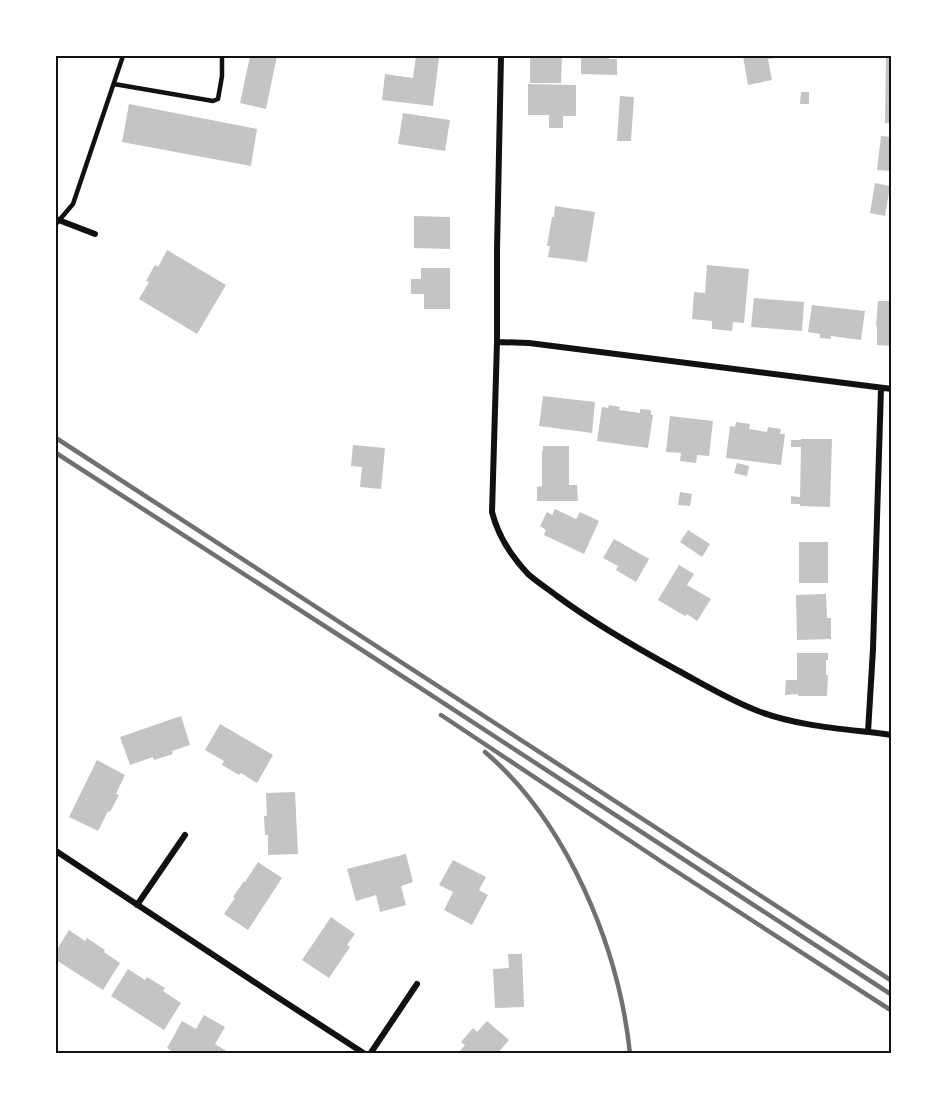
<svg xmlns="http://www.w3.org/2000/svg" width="947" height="1109" font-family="Quicksand,sans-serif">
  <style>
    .building { fill: #c4c4c4 }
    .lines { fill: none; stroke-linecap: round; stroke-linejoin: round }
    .service { stroke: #111; stroke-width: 4.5 }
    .minor { stroke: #111; stroke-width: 6 }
    .rail { stroke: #707070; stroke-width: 4.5 }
    .neatline { fill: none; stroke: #111; stroke-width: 2 }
  </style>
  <rect width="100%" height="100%" fill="#fff"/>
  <path class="building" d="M250,56H277L266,109L240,103Z
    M416,56L439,58L433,106L382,100L385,74L413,78Z
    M530,56H562L561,83H530Z
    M581,56H609V59H617V75L581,74Z
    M743,56H784V57L768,59L772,80L748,85Z
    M886,56H892V123H885Z
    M528,84L576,85V116H563V128H549V115H528Z
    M801,92H809V104H800Z
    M620,96L634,97L631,141H617Z
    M129,104L257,129L251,166L122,142Z
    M403,113L450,120L445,151L398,144Z
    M881,136L892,137V171L877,170Z
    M875,183L890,186L885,216L870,213Z
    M555,206L595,212L587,262L548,257L550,246H547L552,217H554Z
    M414,216L450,217V249L414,248Z
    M167,250L226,285L197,334L139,299L149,282L146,281L155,265L158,267Z
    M707,265L749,269L744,323L733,322L732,331L712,329V321L692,319L694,292L705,293Z
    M421,268H450V309H424V294H411V279H421Z
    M754,298L804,302L802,331L751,327Z
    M878,301H892V346L877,345V326H876Z
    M812,305L865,311L861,340L831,336V339L820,338V334L808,332Z
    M543,396L595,402L592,433L539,426Z
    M609,405L620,407L619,410L640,413V409L651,410V415H653L648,448L597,441L602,407L608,408Z
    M670,416L713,421L709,456L697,455L696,463L680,461L681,453L666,452Z
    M736,422L750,424L749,429L767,432L768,427L781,429L780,434H785L781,465L726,458L730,426L735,427Z
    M801,439H832L830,507L800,506V504H791V496L800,497L801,447H791V440H801Z
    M353,445L385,448L381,489L360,487L362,467L351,466Z
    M543,446H569V485H577L578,501H537V487L542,486V450H543Z
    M737,463L749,466L747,476L734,473Z
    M680,492L692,494L690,506L678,505Z
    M555,509L576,519L580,512L599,521L584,554L544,535L546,530L540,526L547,512L552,515Z
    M688,530L710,544L702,557L680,542Z
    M614,539L649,559L636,582L616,570L618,566L603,558Z
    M799,542H828V583H799Z
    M679,565L694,574L687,585L711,599L697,621L687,614L685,616L658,600Z
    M826,594L827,618H831V639L797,640L796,595Z
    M797,653H828V660H826V675H828L827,696H798V694L785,695L786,680H797Z
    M181,716L190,745L172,751L173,754L154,760L153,757L130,765L120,737Z
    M220,724L273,755L257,783L241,773L239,775L222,765L224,761L205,750Z
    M97,760L125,775L116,794L119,795L110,812L108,811L98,831L69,817Z
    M295,792L298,854L268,855V835H265L264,816H267L266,793Z
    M406,854L413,882L401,886L406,905L380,912L376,895L356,901L347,869Z
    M453,860L486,877L479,890L488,895L472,925L444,910L453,892L439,885Z
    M258,862L282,878L248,930L224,914L235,898L233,897L244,881L245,882Z
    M331,917L355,934L347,945L350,947L329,978L302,960Z
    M69,930L85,941L87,938L105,950L104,952L120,963L103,990L56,960V951Z
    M508,954H522L524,1007L495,1008L493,969L509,968Z
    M128,969L145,980L147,977L165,988L163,991L181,1003L164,1030L111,996Z
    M204,1015L225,1027L215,1044L228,1052L227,1054H176L167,1048L182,1021L196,1029Z
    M487,1021L509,1040L497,1054H457L465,1045L461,1042L473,1028L477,1032Z"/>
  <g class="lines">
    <path class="service" d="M114,84L213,101L218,99L222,76V56
      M56,224L73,204L123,56"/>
    <path class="minor" d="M501,56L497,250V342L492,512C498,536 511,556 528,574C537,582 548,589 557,596C595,624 635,647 677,670C703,684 729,700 758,711C800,727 847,729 892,735
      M56,219L95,234
      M497,342L529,343L892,389
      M868,732L873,649L881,388
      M56,851L271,993L365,1054
      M137,905L185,835
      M370,1054L417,984"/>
    <path class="rail" d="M56,438L892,981
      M56,453L365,652L892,995
      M441,715L665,864L892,1011
      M485,752C567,822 619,947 630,1054"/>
  </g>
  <rect width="947" height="1109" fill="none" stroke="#ffffff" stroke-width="114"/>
  <rect x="57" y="57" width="833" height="995" class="neatline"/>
</svg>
